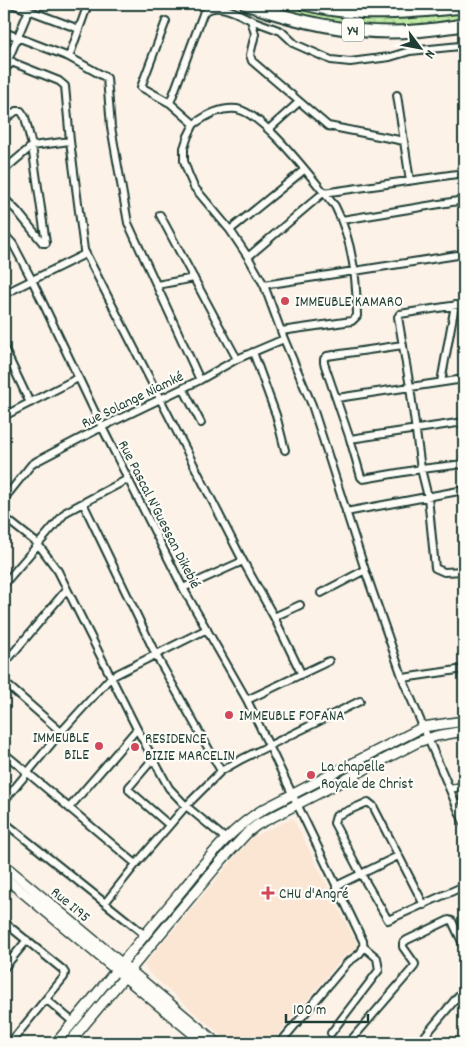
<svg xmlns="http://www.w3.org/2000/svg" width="468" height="1047" font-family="Dekko,sans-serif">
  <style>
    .built { fill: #fbe6d4 }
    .grass { fill: url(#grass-dots); stroke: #70936c }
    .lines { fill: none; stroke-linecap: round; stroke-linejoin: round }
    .street-casing { stroke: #1f3d34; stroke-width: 10 }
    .secondary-casing { stroke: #1f3d34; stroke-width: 12 }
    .highway-casing { stroke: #1f3d34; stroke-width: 15 }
    .street { stroke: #fdfcf7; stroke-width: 6 }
    .secondary { stroke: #fdfcf7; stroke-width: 9 }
    .highway { stroke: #fdfcf7; stroke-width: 11 }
    .poi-dot { fill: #d1495b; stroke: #fdfcf7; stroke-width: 2 }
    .labels { text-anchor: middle; stroke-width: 4.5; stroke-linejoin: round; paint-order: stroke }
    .shield { fill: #fdfcf7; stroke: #62766e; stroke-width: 1 }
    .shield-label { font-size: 14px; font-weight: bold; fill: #1f3d34 }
    .poi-label { font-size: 15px; fill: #1f3d34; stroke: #fdfcf7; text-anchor: start }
    .street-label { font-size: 15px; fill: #1f3d34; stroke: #fdfcf7 }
  </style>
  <defs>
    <pattern id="grass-dots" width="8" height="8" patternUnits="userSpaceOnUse" patternTransform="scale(1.25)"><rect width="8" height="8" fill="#c1e9a5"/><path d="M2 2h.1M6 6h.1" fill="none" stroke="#a5c98f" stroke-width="1.8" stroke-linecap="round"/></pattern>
  </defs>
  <rect width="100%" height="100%" fill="#fcf2e7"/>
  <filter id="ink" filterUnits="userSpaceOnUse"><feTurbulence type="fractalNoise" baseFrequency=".02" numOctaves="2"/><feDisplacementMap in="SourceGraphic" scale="10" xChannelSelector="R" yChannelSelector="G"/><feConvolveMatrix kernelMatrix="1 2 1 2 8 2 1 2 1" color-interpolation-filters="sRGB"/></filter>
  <g filter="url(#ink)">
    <path class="built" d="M293,818L359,948L344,956L271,1043H230L149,973L144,965L251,838Z"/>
    <path class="grass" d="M270,4H464V23L382,29L317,27Z"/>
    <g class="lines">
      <defs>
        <path id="street" d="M12,4L79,29
          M251,20L281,31L295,44L331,60L350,62L390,57L410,51L460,46L464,48
          M166,21L141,87L170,103L194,124C207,115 221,107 237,109C265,114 315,183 335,206C352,239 357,279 357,316L352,321L281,331
          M4,32L69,57L107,78L111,127L128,223L200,380
          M69,57L88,4
          M4,59L59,81L65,86L70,141L84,250L243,561L274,617L301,673
          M8,60L29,10
          M4,69L13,62
          M397,95L410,181
          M170,103L203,14C215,0 237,13 251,20L255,34L250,55L252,61L328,126L404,141
          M4,120L16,111H21L25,117L32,146L46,243
          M194,124L188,136L184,148V161L188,173L194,187L230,230L248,257L264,285L284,339L312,405L365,570L404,682L464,823
          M269,129L299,102
          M4,170L32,146L70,141
          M4,198L17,211L43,243H46
          M160,215L237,359
          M342,220L464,200
          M230,230L304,170
          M4,234L13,244L32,280L102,427L183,588L247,700L363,941C365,952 357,956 348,962L280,1043
          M248,257L323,193L464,173
          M157,285L194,278
          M264,285L464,254
          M4,294L81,256L84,254V250
          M464,304L400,314L398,317L410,387L421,469L428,497L435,568L444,572L464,571
          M4,348L30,403
          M253,352L276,415L285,450
          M441,382L455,305
          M183,388L201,423
          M337,398L464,379
          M4,416L78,378
          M464,422L350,439L361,477L363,479L421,469L464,464
          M350,439L324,363V359L327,356L403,345
          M4,499L31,465L37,461L102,427L200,380L237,359L284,339
          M83,503L156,655L221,771
          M346,512L464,490
          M4,517L38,544L58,571L137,729L169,788L186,806L226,839
          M4,584L66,512L128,479
          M183,588L243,561
          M321,593L365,570
          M274,617L300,605
          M4,664L67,589
          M403,678L464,669
          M4,682L61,732
          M247,700L329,661
          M4,753L136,864L186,806L221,771L242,759L360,701
          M153,759L129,787V790L169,825
          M450,789L464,786
          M4,801L61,732L111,677L207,629
          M69,808L137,729
          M4,822L145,935
          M398,856L361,874L388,920L464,886
          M336,886L361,874L334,823L336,816L368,802L373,806L424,905
          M105,903L136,864
          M4,922L63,970L65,973L64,977L10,1043
          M4,968L27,940
          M46,999L73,1022
          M331,1033L379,970L377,958L364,947
          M351,1043L352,1039L414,967L415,964L403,947V943L407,940L449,920L452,921L464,946
          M419,1043L464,989"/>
        <path id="secondary" d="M4,865L217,1043
          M4,877L204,1043
          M56,1043C97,994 137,944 178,895C204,864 228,830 264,809L423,727L464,721
          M69,1043L222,860L248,832L257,825L418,742L436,736L464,731"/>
        <path id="highway" d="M246,4C300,23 357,36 415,31C431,30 448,27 464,25
          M304,4C314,6 325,9 335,10C378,16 421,11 464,7"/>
      </defs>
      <use href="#street" class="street-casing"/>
      <use href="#secondary" class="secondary-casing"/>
      <use href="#highway" class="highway-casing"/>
      <use href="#street" class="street"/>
      <use href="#secondary" class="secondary"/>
      <use href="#highway" class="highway"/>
    </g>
  </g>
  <g class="poi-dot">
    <circle cx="285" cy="301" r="5"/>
    <circle cx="229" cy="715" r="5"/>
    <circle cx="99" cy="746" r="5"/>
    <circle cx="135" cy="747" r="5"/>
    <circle cx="311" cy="775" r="5"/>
    <path d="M265.5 885.5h5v5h5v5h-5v5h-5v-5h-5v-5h5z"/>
  </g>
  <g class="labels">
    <rect class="shield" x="342" y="18.5" width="22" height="23" rx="4"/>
    <g class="shield-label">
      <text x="353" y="35">Y4</text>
    </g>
    <g class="poi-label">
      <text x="295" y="306">IMMEUBLE KAMARO</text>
      <text x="239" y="720">IMMEUBLE FOFANA</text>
      <text x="89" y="742" text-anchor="end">IMMEUBLE<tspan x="89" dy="17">BILE</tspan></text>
      <text x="145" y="743">RESIDENCE<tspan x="145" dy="17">BIZIE MARCELIN</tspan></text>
      <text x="321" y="771">La chapelle<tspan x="321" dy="17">Royale de Christ</tspan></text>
      <text x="279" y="898">CHU d'Angré</text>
    </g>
    <g class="street-label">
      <text transform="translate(132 399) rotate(-26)" y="5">Rue Solange Niamké</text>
      <text transform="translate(160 514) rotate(63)" y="5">Rue Pascal N'Guessan Dikebié</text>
      <text transform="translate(71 904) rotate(40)" y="5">Rue I195</text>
    </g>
  </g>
  <rect width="468" height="1047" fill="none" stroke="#fdfcf7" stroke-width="20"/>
  <rect x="10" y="10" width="448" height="1027" fill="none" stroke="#1f3d34" stroke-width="2" filter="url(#ink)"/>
  <g transform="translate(420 48) rotate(122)" stroke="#fdfcf7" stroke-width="4" paint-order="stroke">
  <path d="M0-4L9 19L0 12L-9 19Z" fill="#1f3d34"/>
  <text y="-8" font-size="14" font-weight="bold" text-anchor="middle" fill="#1f3d34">N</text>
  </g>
  <path d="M286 1014v8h82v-8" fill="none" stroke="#1f3d34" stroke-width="2.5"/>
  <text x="293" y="1014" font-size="15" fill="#1f3d34" stroke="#fdfcf7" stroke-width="4" paint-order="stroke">100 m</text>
</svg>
